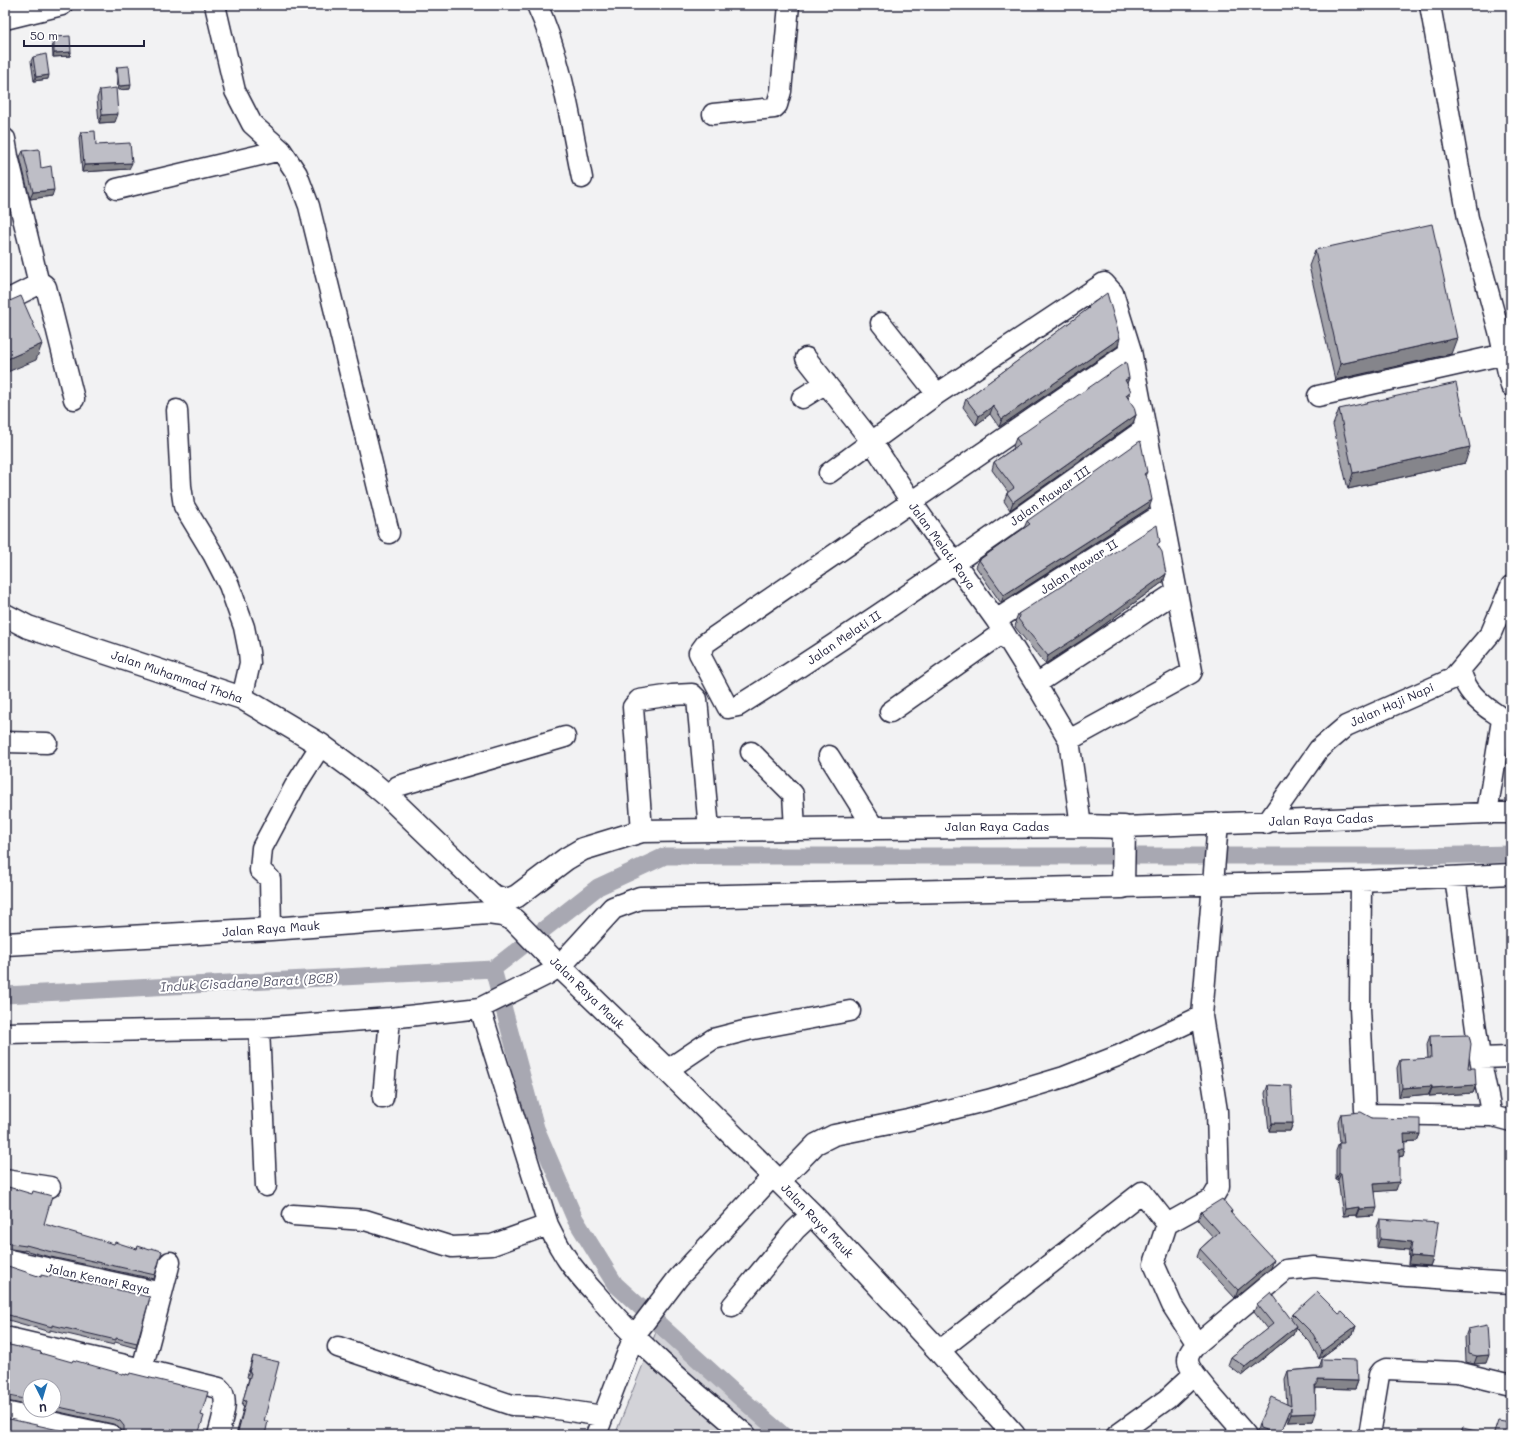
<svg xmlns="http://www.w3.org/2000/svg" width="1516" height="1440" font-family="Mali,sans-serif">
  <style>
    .green { fill: #d3d3d8; stroke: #7a7a8a }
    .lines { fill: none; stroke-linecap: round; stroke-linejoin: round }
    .canal { stroke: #a8a8b2; stroke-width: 17 }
    .minor-casing { stroke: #22223b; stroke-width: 23 }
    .major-casing { stroke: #22223b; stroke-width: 25 }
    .minor { stroke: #fff; stroke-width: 20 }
    .major { stroke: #fff; stroke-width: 22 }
    .wall { fill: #a3a3aa; stroke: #22223b }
    .shaded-wall { fill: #85858b; stroke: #22223b }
    .building { fill: #bebec6; stroke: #22223b }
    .labels { text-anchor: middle; stroke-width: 4; stroke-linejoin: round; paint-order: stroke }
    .street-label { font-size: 12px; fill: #22223b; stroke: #fff }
    .water-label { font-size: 13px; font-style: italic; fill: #58586b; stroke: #fff }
  </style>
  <rect width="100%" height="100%" fill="#f2f2f3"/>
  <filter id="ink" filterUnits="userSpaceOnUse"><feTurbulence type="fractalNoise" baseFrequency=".025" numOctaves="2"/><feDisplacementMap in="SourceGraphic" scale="8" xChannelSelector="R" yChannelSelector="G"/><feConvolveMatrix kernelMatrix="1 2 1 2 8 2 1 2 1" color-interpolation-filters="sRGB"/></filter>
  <g filter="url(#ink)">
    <path class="green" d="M656,1332L778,1435H615Z"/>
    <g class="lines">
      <path class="canal" d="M493,969L598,887L665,856H1416L1511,854
        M493,969L536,1128L575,1219L615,1284L737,1395L783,1435
        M5,995L493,969"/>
      <defs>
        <path id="minor" d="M215,5L235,91L252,124L281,150L297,174L309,206L389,533
          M537,5C562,59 570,120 582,178
          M1430,5L1468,218L1499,331L1511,386
          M5,19L62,5
          M713,114L774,108L777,105L781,91L789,5
          M5,139L8,156L39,284
          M117,189L281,150
          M5,301L39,284H43L46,287L74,399
          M881,323L937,394
          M1131,351L707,642L699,653L728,708L738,706C877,619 1011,524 1145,429
          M806,358L872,442L912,503L996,620L1036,684L1069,740L1081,826
          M1318,396L1505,354
          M802,398L826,383
          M177,410L181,486L184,506L213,554L229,585L244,627L249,652L250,663L242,698
          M829,473L937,394L1101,285L1104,283L1113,293L1131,351L1192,671L1191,673L1069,740
          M996,620L1162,514
          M1460,670C1465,686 1471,695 1485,706C1490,711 1499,714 1502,720L1487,813
          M1036,684L1176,592
          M890,712L1003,632
          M5,742L47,743
          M751,752L793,794L795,829
          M829,756L874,828
          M390,798L398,786L565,737
          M1267,823L1319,749L1346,726L1452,679L1491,633L1511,586
          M1124,827L1487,813H1511
          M642,831L633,707L639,700L672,695L692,694L697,699L709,829
          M1455,877L1480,1058L1492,1116
          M1361,881L1360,1008L1365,1110L1369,1114L1492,1116L1511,1121
          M1123,887L1361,881L1511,874
          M271,929L270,879L260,870L262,848L295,786L321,745
          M480,1008L548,974L560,966
          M259,1028L266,1186
          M5,1033L259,1028L390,1018L480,1008L548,1225C552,1233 557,1243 562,1251C571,1267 584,1281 596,1294C640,1347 694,1391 746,1435
          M1480,1058L1511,1057
          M667,1070L713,1039L748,1030L850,1011
          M383,1098L390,1018
          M5,1180L50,1187
          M779,1182L816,1144L834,1135L909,1120L988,1100L1064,1077L1120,1055L1202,1016
          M293,1215L365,1220L452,1247L492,1245L548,1225
          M1167,1224L1154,1264L1172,1305L1197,1344
          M5,1259L162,1293L142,1369
          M162,1293L170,1262
          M732,1306L795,1230L812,1214
          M5,1337L142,1369L219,1388C231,1398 221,1422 218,1435
          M338,1347L512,1405L537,1406L603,1416
          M939,1351L1142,1192L1167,1224L1212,1199L1219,1187L1217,1111L1202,1016L1218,823
          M5,1412L111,1435
          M596,1435L634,1336L678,1278L773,1176
          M1117,1435L1167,1399L1194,1374
          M1246,1435C1236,1422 1188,1373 1188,1360C1188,1353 1193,1348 1197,1344L1286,1270L1314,1267L1407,1276L1511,1283
          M1369,1435L1379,1375L1382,1371L1386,1369L1457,1372L1511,1385"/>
        <path id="major" d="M5,615L28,627L242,698L321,745L371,782L390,798L490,894C500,899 506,902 517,896L566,859L583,849L642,831L874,828L1081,826L1124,827L1123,887L640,898L613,908L560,966
          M5,944L271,929L488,913L503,915L514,920L550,957L667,1070L812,1214L939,1351L1014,1435"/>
      </defs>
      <use href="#minor" class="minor-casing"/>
      <use href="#major" class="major-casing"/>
      <use href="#minor" class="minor"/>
      <use href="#major" class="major"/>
    </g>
    <path class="wall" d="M54,37L71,52L70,56L53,57L52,41Z
      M33,57L48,79L34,81L31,61Z
      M117,67L130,89L118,90L116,71Z
      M100,90L115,122L99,123L97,98Z
      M81,132L96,145L129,169L82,172L79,138Z
      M23,151L41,168L52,196L30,199L20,157Z
      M1315,250L1451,354L1335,380L1309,266Z
      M1088,307L1118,346L999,427L990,414L976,425L963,407L966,399L1087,310Z
      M1129,378L1127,383L1128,399L1136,415L1133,423L1010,510L1004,501L1007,493L1008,492L992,470L994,462L1014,448L1013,446L1016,438Z
      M1339,409L1465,463L1348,489L1333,425Z
      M1147,472L1145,476L1149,508L1001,603L976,567L979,560L1024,528L1027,521Z
      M1158,547L1166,574L1163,582L1090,635L1045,664L1015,627L1016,623L1015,622L1018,614Z
      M1430,1036L1468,1068L1476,1085L1473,1093L1429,1096V1094L1399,1097L1397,1068L1400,1060L1428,1059L1427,1044Z
      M1268,1085L1293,1123L1290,1131H1269L1265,1093Z
      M1341,1114L1372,1118L1420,1134L1417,1141L1405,1142L1403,1156L1399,1157L1396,1190L1375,1191L1374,1216L1356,1217V1215L1343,1216L1338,1180H1336V1151L1339,1143H1340L1338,1122Z
      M5,1186L44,1224L155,1275L154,1279L46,1256L24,1250V1251L5,1248Z
      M1232,1211L1231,1214L1271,1268L1235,1298L1197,1257L1200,1249L1213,1237L1198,1220L1201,1212Z
      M1380,1219L1433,1258L1430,1266L1408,1264L1409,1250L1377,1247V1227Z
      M5,1265L137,1343L136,1348L115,1342L114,1345L50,1330V1332L5,1319Z
      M1257,1304L1291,1319L1293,1314H1339L1356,1326L1353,1334L1319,1359L1310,1342L1295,1327L1293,1334L1242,1376L1228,1365L1231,1357L1267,1329L1254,1312Z
      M1468,1329L1486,1363L1474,1364L1466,1362L1465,1337Z
      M5,1344L40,1353L201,1415L198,1435H122V1431L118,1426L113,1424L50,1410H54V1386H30V1406L7,1401H5Z
      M253,1356L264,1421L265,1435H236L244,1406L242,1405L249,1378L247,1377Z
      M1322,1359L1358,1381L1355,1389L1316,1388L1313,1421L1288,1422V1416L1280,1435H1257V1431L1259,1423L1287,1405L1285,1379L1288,1371L1319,1368Z"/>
    <path class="shaded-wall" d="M71,52L70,56L53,57L54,53Z
      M49,75L48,79L34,81L36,77Z
      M131,85L130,89L118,90L119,86Z
      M118,114L115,122L99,123L102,115Z
      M132,163L129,169L82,172L84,165Z
      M54,190L52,196L30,199L33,192Z
      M1120,338L1118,346L999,427L1002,419Z
      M1457,338L1451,354L1335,380L1340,364Z
      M42,344L36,360L5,373V360Z
      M1129,378L1126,386L1125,380Z
      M1131,391L1128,399L1126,395Z
      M993,406L990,414L976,425L979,416Z
      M1136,415L1133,423L1010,510L1013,502Z
      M1470,447L1465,463L1348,489L1353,473Z
      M1152,500L1149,508L1001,603L1004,595Z
      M1166,574L1163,582L1090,635L1045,664L1048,656Z
      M1476,1085L1473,1093L1429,1096L1432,1088Z
      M1432,1086L1429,1094L1399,1097L1402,1088Z
      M1272,1123H1293L1290,1131H1269Z
      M1404,1134H1420L1417,1141L1401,1142Z
      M1399,1149H1405L1403,1156L1396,1157Z
      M1339,1173H1341L1338,1180H1336Z
      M1399,1182L1396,1190L1372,1192L1374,1184Z
      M1359,1207L1356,1215L1343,1216L1345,1209Z
      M1377,1208L1374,1216L1356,1217L1359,1209Z
      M1380,1239L1412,1242L1409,1250L1377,1247Z
      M1410,1256L1433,1258L1430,1266L1408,1264Z
      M1274,1260L1271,1268L1235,1298L1238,1290Z
      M1296,1326L1293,1334L1242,1376L1245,1367Z
      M1356,1326L1353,1334L1319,1359L1322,1351Z
      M1489,1355L1486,1363L1474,1364L1477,1356Z
      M1317,1380L1358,1381L1355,1389L1316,1388L1314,1393Z
      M5,1396H9L7,1401H5Z
      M1316,1413L1313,1421L1288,1422L1291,1414Z"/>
    <path class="building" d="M70,36L71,52L54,53V37Z
      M46,54L49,75L36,77L33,57Z
      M129,66L131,85L119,86L117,67Z
      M116,88L118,114L102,115L100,90Z
      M95,131L96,145L130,143L132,163L84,165L81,132Z
      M39,149L41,168L51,166L54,190L33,192L23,151Z
      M1432,224L1457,338L1340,364L1315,250Z
      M1107,293L1120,338L1002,419L993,406L979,416L966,399L1089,308L1088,307Z
      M21,296L42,344L5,360V303Z
      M1126,362L1129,378L1125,380L1131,391L1126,395L1134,407L1136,415L1013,502L1007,493L1014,488L994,462L1020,444L1016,438Z
      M1456,383L1470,447L1353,473L1339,409Z
      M1140,441L1141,443L1147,472L1144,474L1148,480L1152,500L1004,595L979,560L1030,524L1027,521Z
      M1157,525L1160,542L1157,544L1162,552L1166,574L1093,627L1048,656L1018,619L1020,617L1018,614Z
      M1469,1035L1471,1044L1468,1068H1475L1476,1085L1432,1088V1086L1402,1088L1400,1060L1431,1058L1430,1036Z
      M1268,1085L1291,1086L1293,1123H1272Z
      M1361,1112L1372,1118L1420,1119V1134H1404L1405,1149H1399V1182L1374,1184L1377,1208L1359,1209V1207L1345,1209L1341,1173H1339V1143H1344L1341,1114Z
      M5,1186L32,1194L33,1191L52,1196L44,1224L114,1244L115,1242L137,1249L138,1246L150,1250L151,1248L162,1251L155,1275L48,1251L26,1245V1246L5,1243Z
      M1222,1199L1232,1211L1230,1212L1274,1260L1238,1290L1200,1249L1219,1232L1201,1212Z
      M1380,1219L1438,1223L1433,1258L1410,1256L1412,1242L1380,1239Z
      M5,1265L41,1277V1275L50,1277L51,1275L150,1297L137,1343L116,1338V1340L52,1325V1327L5,1314Z
      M1271,1292L1296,1326L1245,1367L1231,1357L1273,1324L1257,1304Z
      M1317,1292L1339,1314L1342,1312L1356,1326L1322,1351L1313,1334L1293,1314Z
      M1487,1325L1489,1355L1477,1356L1469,1354L1468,1329Z
      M5,1344L41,1352L40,1353L72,1362L73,1360L126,1375V1374L129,1375L130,1373L208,1392L201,1415L204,1416L198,1435H123L124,1433V1426L120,1421L115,1419L54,1406V1386H30V1400L9,1396H5Z
      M253,1356L279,1362L264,1421H268L265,1435H237L246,1401L243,1400L251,1373H249Z
      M1322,1359L1357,1360L1358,1381L1317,1380V1385H1315L1316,1413L1291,1414V1408L1280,1435L1260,1428L1259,1423L1271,1397L1291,1406L1288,1371L1322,1368Z
      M5,1418L81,1435H5Z
      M1498,1420L1511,1422V1435H1493Z
      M1463,1428L1492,1435H1460Z"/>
  </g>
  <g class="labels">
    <g class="street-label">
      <text transform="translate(1050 496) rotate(-35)" y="4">Jalan Mawar III</text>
      <text transform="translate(942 546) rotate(54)" y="4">Jalan Melati Raya</text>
      <text transform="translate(1079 567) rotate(-33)" y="4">Jalan Mawar II</text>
      <text transform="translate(844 638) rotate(-34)" y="4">Jalan Melati II</text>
      <text transform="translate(177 677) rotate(19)" y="4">Jalan Muhammad Thoha</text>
      <text transform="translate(1392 705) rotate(-24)" y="4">Jalan Haji Napi</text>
      <text transform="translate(1321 820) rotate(-2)" y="4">Jalan Raya Cadas</text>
      <text x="997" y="831">Jalan Raya Cadas</text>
      <text transform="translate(271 929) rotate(-4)" y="4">Jalan Raya Mauk</text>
      <text transform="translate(587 993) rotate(44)" y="4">Jalan Raya Mauk</text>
      <text transform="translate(817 1221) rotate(46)" y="4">Jalan Raya Mauk</text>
      <text transform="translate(98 1279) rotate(12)" y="4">Jalan Kenari Raya</text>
    </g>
    <g class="water-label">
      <text transform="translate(249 982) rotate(-3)" y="5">Induk Cisadane Barat (BCB)</text>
    </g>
  </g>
  <rect width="1516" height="1440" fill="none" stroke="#fff" stroke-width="20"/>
  <rect x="10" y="10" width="1496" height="1420" fill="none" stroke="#22223b" stroke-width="1.5" filter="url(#ink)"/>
  <g transform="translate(42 1398) rotate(175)"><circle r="19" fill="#ffffff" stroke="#a7a7b1"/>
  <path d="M0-3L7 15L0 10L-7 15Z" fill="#1f6fb2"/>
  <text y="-6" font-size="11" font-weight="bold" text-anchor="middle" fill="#22223b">U</text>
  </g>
  <path d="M24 40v6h120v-6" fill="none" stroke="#22223b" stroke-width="2"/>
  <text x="30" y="40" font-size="12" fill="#22223b" stroke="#ffffff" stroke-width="3" paint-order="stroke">50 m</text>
</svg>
